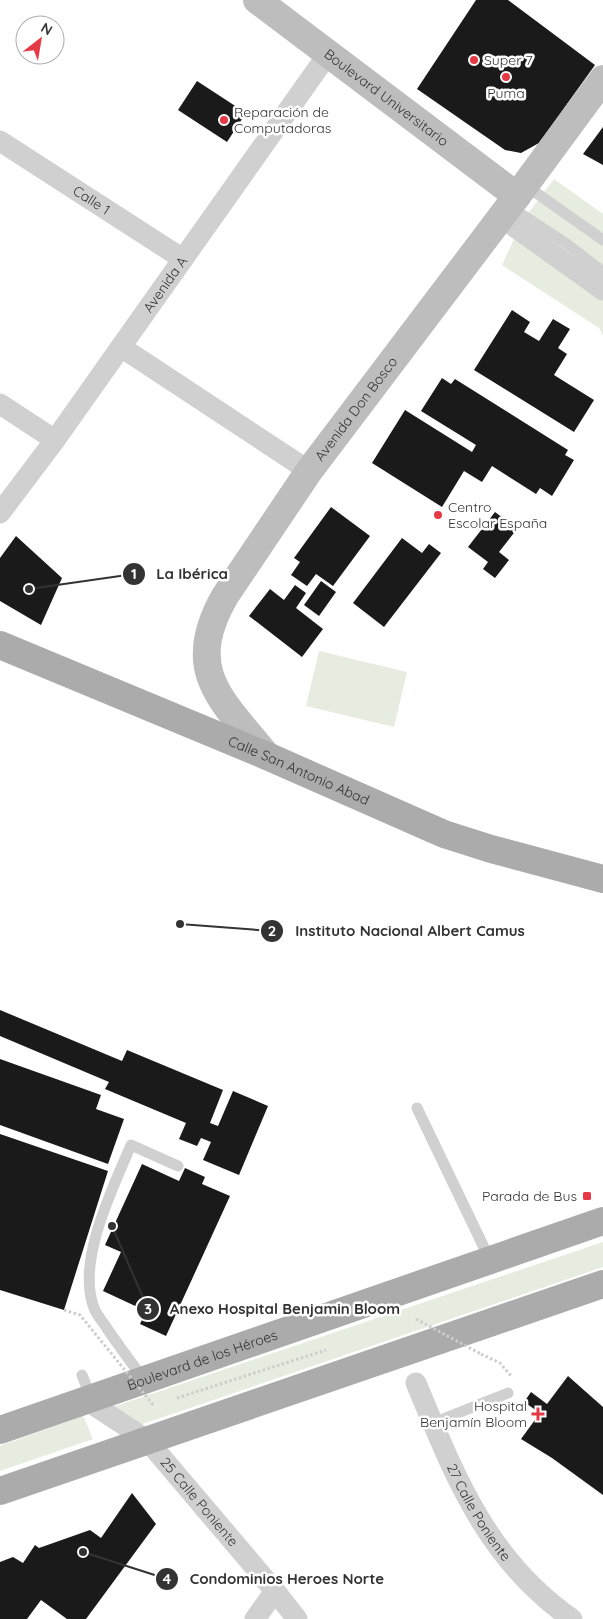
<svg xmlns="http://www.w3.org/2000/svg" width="603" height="1619" font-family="Quicksand,sans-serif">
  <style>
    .green { fill: #e6ecdf }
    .building { fill: #1a1a1a }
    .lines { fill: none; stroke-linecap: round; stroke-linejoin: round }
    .path { stroke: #cdcdcd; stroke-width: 3; stroke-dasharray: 2.5 2.5; stroke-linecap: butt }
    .lane { stroke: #d0d0d0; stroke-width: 11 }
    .street { stroke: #d0d0d0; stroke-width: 21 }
    .secondary { stroke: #bdbdbd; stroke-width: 28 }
    .primary { stroke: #ababab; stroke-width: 28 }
    .path-bridge { stroke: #cdcdcd; stroke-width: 3; stroke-dasharray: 2.5 2.5; stroke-linecap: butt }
    .poi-dot { fill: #e63946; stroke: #fff; stroke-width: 2 }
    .labels { text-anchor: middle; stroke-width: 5; stroke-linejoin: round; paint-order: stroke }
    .poi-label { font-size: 14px; fill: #333; stroke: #fff; text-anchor: start }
    .street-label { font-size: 14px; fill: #333; stroke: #fff }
    .leader { fill: none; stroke: #333; stroke-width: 2 }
    .callout-dot { fill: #333; stroke: #fff; stroke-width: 2 }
    .mark-label { font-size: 15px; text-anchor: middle; font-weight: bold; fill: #fff }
    .callout-label { font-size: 15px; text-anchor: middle; font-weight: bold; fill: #333; stroke: #fff; stroke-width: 5; stroke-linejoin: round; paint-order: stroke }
  </style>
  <rect width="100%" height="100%" fill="#fff"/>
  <path class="green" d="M554,179L603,214V336L599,328L502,265L523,220Z
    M319,651L407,672L394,727L306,706Z
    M603,1242V1267L137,1426L110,1408Z
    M83,1416L93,1439L0,1471V1446Z"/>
  <path class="building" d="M476,0H508L595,65L539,143L521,153L505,150L417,89Z
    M197,81L246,113L227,142L178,110Z
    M603,127V165L583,154Z
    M512,310L530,322L524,332L539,341L553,319L570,329L558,348L567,354L554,375L594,400L574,432L474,370Z
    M442,378L451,384L455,379L568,450L565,455L574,460L552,496L540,488L536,494L492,466L482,482L464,471L442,507L372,463L405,410L472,452L476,445L421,411Z
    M331,507L370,536L333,586L316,574L307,586L291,575L300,562L294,558Z
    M495,512L517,529L499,552L509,560L495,578L483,569L488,562L468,547Z
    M16,536L62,578L41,625L0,601V558Z
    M402,538L422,553L429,544L441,553L384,627L353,603Z
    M321,581L336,592L319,616L304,605Z
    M295,585L306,593L296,608L323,629L302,657L249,616L270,589L284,600Z
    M0,1010L122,1061L127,1050L223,1090L210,1123L218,1126L233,1091L268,1106L239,1175L203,1160L211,1142L201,1138L197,1146L179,1139L186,1123L105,1089L109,1082L0,1036Z
    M0,1059L101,1095L96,1109L124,1119L108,1164L0,1125Z
    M0,1134L108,1171L64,1310L0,1290Z
    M142,1164L179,1181L185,1168L205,1177L202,1184L230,1196L166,1336L140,1324L146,1311L103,1291L121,1252L105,1245Z
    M568,1376L603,1407V1495L552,1458L521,1439L540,1413L524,1402L531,1392L547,1404Z
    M132,1493L156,1524L86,1619H67L41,1600L27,1619H0V1562L13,1557L23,1563L35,1545L39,1548L90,1530L101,1538Z"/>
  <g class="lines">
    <path class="path" d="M481,1354L500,1363L512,1377
      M177,1398L326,1350"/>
    <path class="lane" d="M525,185L603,240
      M509,206L567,244L603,272
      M417,1108L490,1260
      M82,1375L91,1398
      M144,1379C131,1363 120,1347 108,1330C104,1323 97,1316 94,1308C76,1261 113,1188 131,1145L178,1166
      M433,1423L508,1393"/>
    <g class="street">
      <path id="s1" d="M0,141L183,259"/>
      <path d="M501,217L603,290"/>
      <path d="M121,347L309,471"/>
      <path d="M0,404L55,440"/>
      <path id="s2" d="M0,513L55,440L328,54"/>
      <path id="s3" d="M416,1383C455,1476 486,1559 572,1619"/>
      <path id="s4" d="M86,1400L147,1440L275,1591L297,1619"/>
      <path d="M255,1619L275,1591"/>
    </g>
    <g class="secondary">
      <path id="s5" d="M257,0L517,196"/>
      <path id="s6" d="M267,756C222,700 182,671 225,596L309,471L517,196L603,79"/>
    </g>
    <g class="primary">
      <path id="s7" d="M0,645L267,756L444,834L491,849L603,879"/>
      <path id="s8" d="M0,1430L603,1221"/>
      <path d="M0,1491L603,1284"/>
    </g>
    <path class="path-bridge" d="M64,1310L80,1315L154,1406
      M416,1319L481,1354"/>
  </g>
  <g class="poi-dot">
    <circle cx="474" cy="60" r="5"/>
    <circle cx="506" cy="77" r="5"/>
    <circle cx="224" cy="120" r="5"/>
    <circle cx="438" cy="515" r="5"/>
    <rect x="582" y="1191" width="10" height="10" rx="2.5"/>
    <path d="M535.5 1406.5h5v5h5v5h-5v5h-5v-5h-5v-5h5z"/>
  </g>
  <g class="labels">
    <g class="poi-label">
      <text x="484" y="65">Super 7</text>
      <text x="506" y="98" text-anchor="middle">Puma</text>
      <text x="234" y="117">Reparación de<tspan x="234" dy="16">Computadoras</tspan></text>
      <text x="448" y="512">Centro<tspan x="448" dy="16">Escolar España</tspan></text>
      <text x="577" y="1201" text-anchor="end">Parada de Bus</text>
      <text x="527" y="1411" text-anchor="end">Hospital<tspan x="527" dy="16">Benjamín Bloom</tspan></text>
    </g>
    <g class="street-label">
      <text dy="5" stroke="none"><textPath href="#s5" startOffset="162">Boulevard Universitario</textPath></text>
      <text dy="5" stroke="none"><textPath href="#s1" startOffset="109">Calle 1</textPath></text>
      <text dy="5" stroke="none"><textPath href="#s2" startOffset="282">Avenida A</textPath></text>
      <text dy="5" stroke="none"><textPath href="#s6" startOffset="411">Avenida Don Bosco</textPath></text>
      <text dy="5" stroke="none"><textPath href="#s7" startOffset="324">Calle San Antonio Abad</textPath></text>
      <text dy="5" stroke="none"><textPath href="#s8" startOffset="214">Boulevard de los Héroes</textPath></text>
      <text dy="5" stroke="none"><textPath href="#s4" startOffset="154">25 Calle Poniente</textPath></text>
      <text dy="5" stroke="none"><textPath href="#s3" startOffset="144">27 Calle Poniente</textPath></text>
    </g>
  </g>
  <path class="leader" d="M29 589L134 574M180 924L272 931M112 1226L148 1309M83 1552L167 1579"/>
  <g class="callout-dot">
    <circle cx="29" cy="589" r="5"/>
    <circle cx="180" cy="924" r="5"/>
    <circle cx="112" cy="1226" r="5"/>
    <circle cx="83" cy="1552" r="5"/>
    <circle cx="134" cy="574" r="12"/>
    <circle cx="272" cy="931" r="12"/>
    <circle cx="148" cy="1309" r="12"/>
    <circle cx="167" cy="1579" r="12"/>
  </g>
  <g class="mark-label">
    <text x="134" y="579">1</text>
    <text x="272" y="936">2</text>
    <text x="148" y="1314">3</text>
    <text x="167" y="1584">4</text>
  </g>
  <g class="callout-label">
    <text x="192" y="579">La Ibérica</text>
    <text x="410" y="936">Instituto Nacional Albert Camus</text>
    <text x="285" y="1314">Anexo Hospital Benjamin Bloom</text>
    <text x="287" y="1584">Condominios Heroes Norte</text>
  </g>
  <g transform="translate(40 40) rotate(31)"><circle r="24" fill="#ffffff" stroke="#adadad"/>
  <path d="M0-4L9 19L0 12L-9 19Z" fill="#e63946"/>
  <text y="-8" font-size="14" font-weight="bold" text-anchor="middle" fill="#333333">N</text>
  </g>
</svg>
